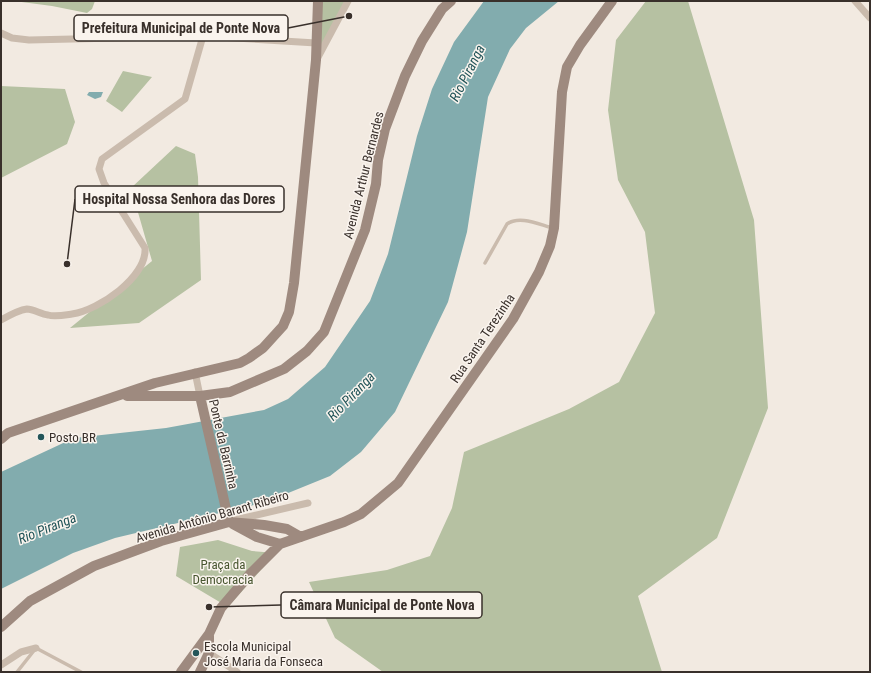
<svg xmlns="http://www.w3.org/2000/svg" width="871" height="673" font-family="'Roboto Condensed',sans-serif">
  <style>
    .green { fill: #b6c1a2 }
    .water { fill: #82acae }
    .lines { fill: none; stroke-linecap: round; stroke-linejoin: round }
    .lane { stroke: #cabbad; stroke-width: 3.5 }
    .street { stroke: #cabbad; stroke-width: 7 }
    .secondary { stroke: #9e8a7f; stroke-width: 10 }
    .poi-dot { fill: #235559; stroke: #faf4ee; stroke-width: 1.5 }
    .labels { text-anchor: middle; stroke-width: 3; stroke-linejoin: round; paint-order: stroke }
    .street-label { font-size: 13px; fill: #39302b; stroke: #faf4ee }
    .poi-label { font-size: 13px; fill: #39302b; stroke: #faf4ee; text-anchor: start }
    .park-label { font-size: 13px; fill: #485630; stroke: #faf4ee }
    .water-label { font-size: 14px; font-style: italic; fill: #235559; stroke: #faf4ee }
    .leader { fill: none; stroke: #39302b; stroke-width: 1.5 }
    .callout-dot { fill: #39302b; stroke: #faf4ee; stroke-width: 1.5 }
    .callout { fill: #faf4ee; stroke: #39302b; stroke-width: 1.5 }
    .callout-label { font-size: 14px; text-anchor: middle; font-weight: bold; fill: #39302b }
  </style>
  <rect width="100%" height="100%" fill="#f2eae1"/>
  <path class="green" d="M14,1H95L92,9L87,13L52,6Z
    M318,1H348L316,60Z
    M646,1H688L754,220L768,408L717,538L638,596L662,672H383L335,638L309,582L387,570L430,556L452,508L464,452L569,409L619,382L655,313L645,232L618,180L608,110L616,40Z
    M123,71L152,77L122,112L106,101Z
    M1,86L65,89L75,122L67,144L1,178Z
    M176,146L195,154L198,177L201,280L139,323L70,328L152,261L131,188Z
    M218,540L252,551L276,553L228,607L176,576L180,547Z"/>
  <path class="water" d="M484,1H559L526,28L510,49L488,97L467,232L448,302L395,412L361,452L330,476L266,502L115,538L73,553L1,589V472L74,438L166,428L264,410L288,399L325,367L370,301L388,254L417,136L432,89L454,42Z
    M89,92H103L101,97L95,99L87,95Z"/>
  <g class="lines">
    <path class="lane" d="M485,263L507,224C519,215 538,224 553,228
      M17,672L36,648L81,672"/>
    <path class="street" d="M855,1L870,18
      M1,33L12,38L29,40L203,36L316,43
      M317,59L348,1
      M1,320C8,316 19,310 27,309C33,309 41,314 48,315C55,317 65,315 72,314C99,310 147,277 145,248L104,183L99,169L102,159L185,99L203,36
      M195,372L200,396
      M235,520L308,503
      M209,653L237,672
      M1,665L21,652L36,648"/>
    <path class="secondary" d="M127,396H200L230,392L284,369L307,351L324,332L365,230L376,184L378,160L385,129L405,76L422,41L442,9L451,1
      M200,396L229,522
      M1,439L8,433L155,383L240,363L249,358L263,348L283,326L289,312L294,283L316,60L318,1
      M233,524L257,537L280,544
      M1,627L30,601L94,566L161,541L229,522L264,525L287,529L301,537
      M181,672L209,634
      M200,672L209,653V634L221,608L250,574L280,544L344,522L361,514L398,483L513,319L539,272L550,246L554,228L562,92L567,67L580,45L612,1"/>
  </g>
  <g class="poi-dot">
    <circle cx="41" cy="437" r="4"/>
    <circle cx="196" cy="653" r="4"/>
  </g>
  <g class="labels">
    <g class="street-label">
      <text transform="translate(363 175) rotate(-76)" y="5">Avenida Arthur Bernardes</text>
      <text transform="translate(482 338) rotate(-56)" y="5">Rua Santa Terezinha</text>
      <text transform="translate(224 444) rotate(77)" y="5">Ponte da Barrinha</text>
      <text transform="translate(212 516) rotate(-16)" y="5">Avenida Antônio Barant Ribeiro</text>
    </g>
    <g class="poi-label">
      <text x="49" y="442">Posto BR</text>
      <text x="204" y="651">Escola Municipal<tspan x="204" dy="15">José Maria da Fonseca</tspan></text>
    </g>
    <g class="park-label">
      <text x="223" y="569">Praça da<tspan x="223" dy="15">Democracia</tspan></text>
    </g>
    <g class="water-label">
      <text transform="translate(467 73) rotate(-63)" y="5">Rio Piranga</text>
      <text transform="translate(351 396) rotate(-46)" y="5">Rio Piranga</text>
      <text transform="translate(47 528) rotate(-22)" y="5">Rio Piranga</text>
    </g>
  </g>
  <path class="leader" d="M349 16L288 28M67 264L75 199M209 607L281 605"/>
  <g class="callout-dot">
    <circle cx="349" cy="16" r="4"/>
    <circle cx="67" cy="264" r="4"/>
    <circle cx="209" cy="607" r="4"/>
  </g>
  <g class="callout">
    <rect x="74" y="15" width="214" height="26" rx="4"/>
    <rect x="75" y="186" width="209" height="26" rx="4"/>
    <rect x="281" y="592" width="201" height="26" rx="4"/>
  </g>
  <g class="callout-label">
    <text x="181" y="33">Prefeitura Municipal de Ponte Nova</text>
    <text x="179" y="204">Hospital Nossa Senhora das Dores</text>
    <text x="382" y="610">Câmara Municipal de Ponte Nova</text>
  </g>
  <rect width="871" height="673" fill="none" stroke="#39302b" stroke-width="4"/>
</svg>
